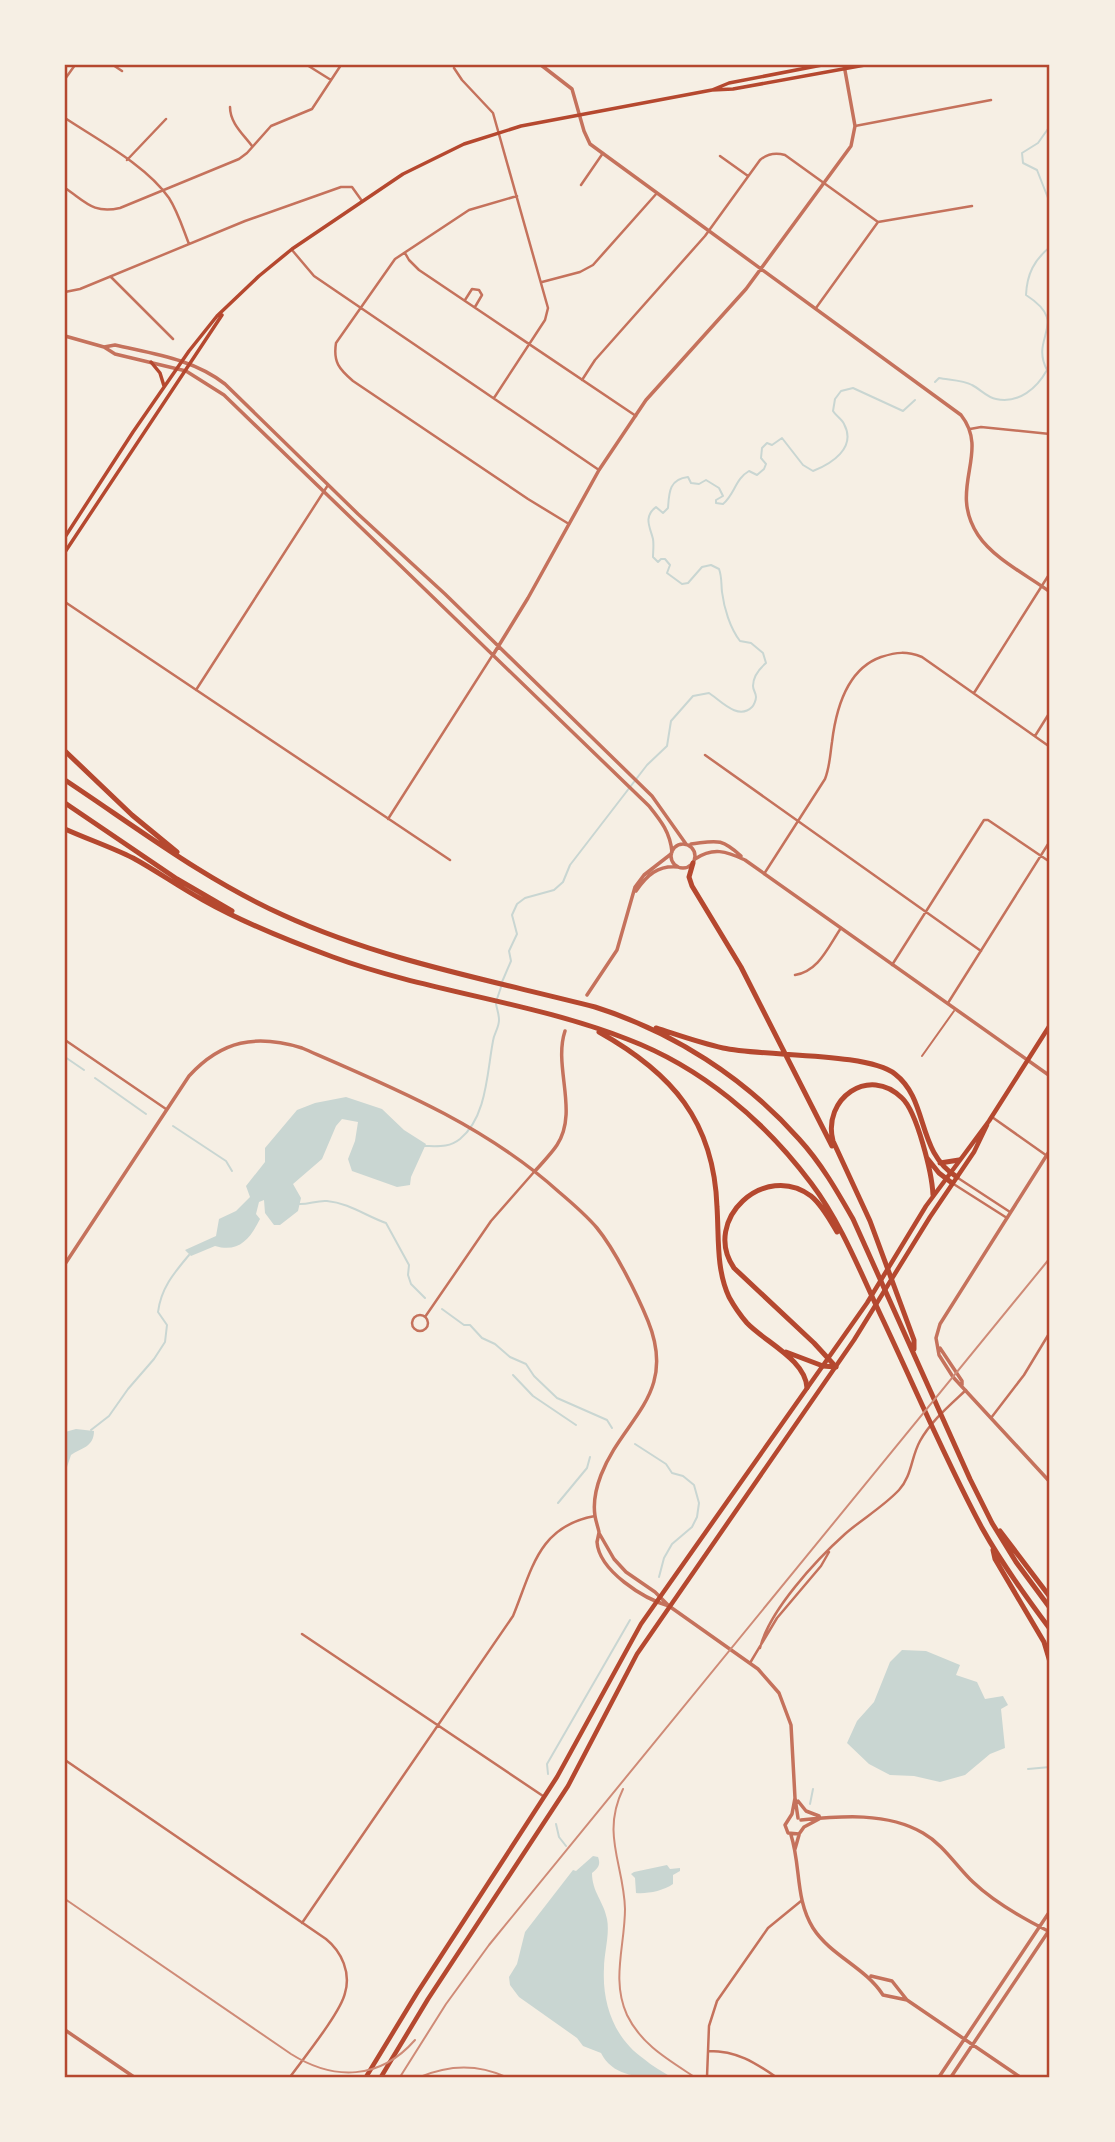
<svg xmlns="http://www.w3.org/2000/svg" width="1115" height="2142" font-family="Roboto,sans-serif">
  <style>
    .water { fill: #c9d6d2 }
    .lines { fill: none; stroke-linecap: round; stroke-linejoin: round }
    .stream { stroke: #c9d6d2; stroke-width: 2 }
    .service { stroke: #c5725c; stroke-width: 2 }
    .minor { stroke: #c5725c; stroke-width: 2.5 }
    .tertiary { stroke: #c5725c; stroke-width: 3.5 }
    .secondary { stroke: #b5482f; stroke-width: 3.5 }
    .primary { stroke: #b5482f; stroke-width: 4.5 }
    .motorway { stroke: #b5482f; stroke-width: 5 }
    .rail { stroke: #cf8b77; stroke-width: 2 }
    .neatline { fill: none; stroke: #b5482f; stroke-width: 2.5 }
  </style>
  <rect width="100%" height="100%" fill="#f6efe4"/>
  <path class="water" d="M346,1097L382,1109L404,1130L426,1144L411,1177L410,1185L397,1187L352,1171L348,1159L355,1141L358,1122L342,1119L336,1126L322,1159L293,1184L301,1198L298,1211L280,1225H274L265,1213L264,1200L259,1202L256,1214L260,1219C250,1239 239,1253 215,1246L191,1256L185,1250L216,1236L219,1219L236,1211L250,1197L246,1186L265,1162V1148L297,1110L315,1103Z
    M76,1429L94,1431C94,1447 81,1448 71,1455L65,1473V1432Z
    M902,1650L926,1651L960,1665L956,1675L977,1682L985,1699L1003,1696L1008,1705L1001,1709L1005,1748L990,1754L965,1775L940,1782L914,1776L890,1775L869,1764L847,1743L857,1721L874,1702L890,1662Z
    M593,1856L598,1857C601,1865 598,1868 592,1873C592,1892 604,1902 607,1919C610,1934 604,1953 604,1968C602,2004 614,2038 644,2059C652,2066 662,2071 671,2077C646,2077 615,2080 601,2053L583,2046L577,2038L519,1997L510,1985L509,1977L517,1964L525,1932L573,1870L576,1871Z
    M667,1865L670,1869L680,1868V1871L673,1875V1884C663,1891 647,1894 636,1893L635,1878L631,1874L634,1872Z"/>
  <g class="lines">
    <path class="stream" d="M1050,126L1038,143L1022,153L1023,163L1037,170L1048,198L1050,199
      M935,382L939,378C949,380 963,380 972,385C980,389 988,398 996,399C1019,404 1037,388 1047,370C1029,336 1071,324 1026,295C1027,274 1034,260 1050,247
      M502,982L511,961L509,951L517,934L512,915L517,904L525,898L554,890L563,882L570,865L647,765L667,746L671,721L693,696L709,693C720,700 738,721 752,707C754,705 756,700 756,697C756,693 753,690 753,686C753,676 759,669 766,663L763,653L751,643L740,641C730,628 724,608 722,592C721,583 722,577 719,569L711,565L702,567L688,583L682,584L667,573L670,565L665,559H661L658,562L653,557C653,552 654,545 653,539C650,527 643,517 656,507L663,513L668,508C669,493 669,479 688,477L691,483L699,484L706,480L719,488L723,496L716,500V503L723,504C735,494 735,479 749,471L757,475L764,469L766,464L761,458L762,448L767,443L772,445L782,438L803,465L813,471C831,464 857,448 844,424C842,419 836,416 833,411L835,399L841,391L853,388L903,411L915,400
      M497,999L501,987
      M65,1057L84,1070
      M95,1078L146,1114
      M173,1126L226,1161L232,1171
      M423,1146C437,1146 449,1148 460,1139C487,1117 487,1072 493,1041C494,1033 499,1028 499,1020C499,1014 497,1009 496,1004
      M298,1204C308,1205 317,1200 327,1201C349,1203 366,1216 386,1223L409,1265L408,1275L411,1284L425,1298
      M442,1309L464,1325H470L482,1338L495,1344L510,1357L526,1364L534,1376L557,1398L607,1420L612,1428
      M513,1375L533,1396L576,1425
      M91,1430L109,1416L128,1389L154,1359L165,1342L167,1325L158,1312C161,1288 174,1273 189,1255
      M635,1444L666,1464L672,1473L683,1476L694,1485L699,1503L697,1517L692,1527L672,1544L664,1558L659,1577
      M558,1503L587,1468L590,1457
      M1028,1769L1050,1767
      M548,1774L547,1764L630,1620
      M810,1804L813,1789
      M556,1824L559,1837L566,1846"/>
    <path class="service" d="M922,1056L954,1011"/>
    <path class="minor" d="M113,65L122,71
      M307,65L331,80
      M454,68L462,80L493,113L548,308L545,320L494,398
      M65,79L75,65
      M230,107C230,123 243,134 252,146
      M65,118C98,140 146,165 169,198C178,212 183,229 189,244
      M855,126L991,100
      M720,156L748,176
      M127,160L166,119
      M581,185L603,153
      M65,188C86,202 93,214 120,208L239,159L247,153L271,126L312,109L341,65
      M517,196L469,210L395,259L336,343C333,362 339,369 353,381L528,499L569,524
      M292,250L314,276L599,470
      M405,253L409,260L419,270L636,416
      M111,277L173,339
      M542,282L580,272L593,265L657,193
      M65,292L80,289L245,221L341,187H352L362,201
      M465,300L472,289L479,290L482,295L475,307
      M816,308L878,222L972,206
      M582,380L595,360L705,236L760,160C767,154 775,152 785,155L878,222
      M970,429L981,427L1050,434
      M65,602L450,860
      M196,690L328,485
      M974,693L1050,573
      M1035,736L1050,712
      M705,755L981,951
      M388,819L492,656
      M764,874L825,779C830,766 830,755 832,742C836,709 847,669 881,657C897,652 906,651 922,657L1050,747
      M892,965L984,820H988L1050,862
      M795,975C819,971 828,947 841,928
      M948,1003L1050,841
      M65,1040L166,1109
      M992,1117L1050,1158
      M958,1178L1010,1212
      M952,1183L1007,1218
      M412 1323a8 8 0 1 1 16 0a8 8 0 1 1-16 0Z
      M425,1317L491,1221L534,1172
      M991,1418L1024,1375L1050,1332
      M302,1634L543,1796
      M760,1648C769,1611 816,1560 845,1534C862,1519 883,1507 899,1490C912,1476 911,1457 920,1441C931,1421 949,1406 966,1390
      M750,1663L777,1618L821,1566L829,1552
      M65,1760L326,1939C342,1952 351,1973 345,1993C341,2012 303,2059 290,2077
      M302,1923L513,1616C532,1570 538,1526 595,1516
      M709,2051C737,2051 754,2062 776,2077
      M707,2077L709,2026L717,2001L768,1928L801,1901"/>
    <path class="tertiary" d="M541,65L572,89L584,131L590,144L961,415C991,453 947,488 978,535C994,559 1027,575 1050,592
      M65,336L104,347L115,354L186,371L224,395L649,806C661,821 670,832 672,852
      M104,347L115,345C154,354 193,359 225,384L358,514L445,594L652,796L686,844
      M493,655L528,598L599,470L646,400L746,289L851,146L855,126L844,65
      M691,844C716,841 720,837 741,856
      M671 856a12 12 0 1 1 24 0a12 12 0 1 1-24 0Z
      M695,859C713,847 726,851 745,860L1050,1076
      M636,891C647,875 658,865 678,867
      M587,995L617,950L635,887L644,875L671,854
      M1050,1150L940,1324L936,1338L939,1355L953,1377L1050,1482
      M535,1171C543,1162 551,1154 557,1145C579,1111 553,1067 565,1031
      M65,1264L189,1076C222,1040 256,1034 302,1048C392,1087 485,1125 559,1192C572,1203 586,1215 597,1228C615,1250 637,1294 648,1321C678,1395 623,1418 601,1475C596,1488 593,1503 595,1516C596,1522 598,1527 599,1532C599,1533 597,1542 597,1542C599,1571 644,1599 669,1606
      M940,1348L962,1381V1385
      M599,1533L614,1559L626,1572L655,1592L669,1606L758,1669L779,1693L791,1725L795,1798L798,1818
      M795,1798L792,1814L785,1825L788,1833L799,1834L804,1827L819,1819
      M798,1801L806,1811L819,1816
      M801,1820C841,1816 887,1812 923,1833C944,1845 956,1866 973,1882C994,1902 1024,1919 1050,1932
      M791,1835C801,1866 795,1899 813,1928C831,1956 865,1967 883,1995L907,2000
      M795,1849L799,1835
      M871,1976L892,1981L907,2000L1020,2077
      M65,2030L134,2077
      M939,2077L1050,1911
      M951,2077L1050,1929"/>
    <path class="secondary" d="M712,90L729,83L822,65
      M151,362L160,373L164,386
      M65,537L133,432L189,351L217,316L259,276L292,249L403,174L464,144L521,126L712,90L733,89L865,65
      M65,552L222,315"/>
    <path class="primary" d="M366,2077L417,1993L557,1777L641,1624L867,1303L926,1206L989,1121L1050,1025
      M381,2077L428,1999L568,1786L637,1654L854,1340L930,1217L974,1152L987,1125"/>
    <path class="motorway" d="M65,751L132,815L177,852
      M65,780C136,827 205,880 283,915C381,960 490,980 595,1007C673,1032 744,1077 799,1139C821,1163 837,1191 853,1219L970,1479L992,1523L1016,1562L1050,1608
      M65,803L177,879L232,911
      M65,829C87,839 111,847 133,858C157,871 179,887 203,900C244,923 289,941 333,957C429,992 532,1002 627,1039C701,1067 764,1120 811,1183C842,1224 861,1274 883,1320C916,1390 946,1461 982,1528C1002,1564 1026,1597 1050,1629
      M693,863L689,877L692,886L741,967L832,1146
      M656,1028C678,1035 700,1043 723,1048C764,1057 867,1052 895,1074C929,1100 916,1152 957,1177
      M599,1032C672,1073 714,1121 717,1207C719,1237 716,1269 729,1297C734,1306 740,1315 747,1323C765,1342 806,1360 807,1388
      M927,1158L939,1173L952,1183
      M940,1163L959,1160
      M914,1349V1340L870,1221L833,1141C822,1099 869,1065 902,1098C917,1112 932,1173 933,1195
      M786,1352L823,1366L836,1367
      M836,1367L814,1343L734,1268C701,1220 765,1161 811,1196C822,1205 830,1220 837,1232
      M1000,1531L1050,1597
      M993,1550L995,1559L1044,1642L1050,1662"/>
    <path class="rail" d="M623,1789C601,1834 624,1865 625,1909C625,1945 611,1980 627,2015C641,2044 667,2059 693,2076
      M65,1899L291,2054C334,2081 380,2080 415,2040
      M400,2077L446,2004L489,1945L1050,1258
      M420,2077C448,2065 478,2064 506,2077"/>
  </g>
  <rect width="1115" height="2142" fill="none" stroke="#f6efe4" stroke-width="133"/>
  <rect x="66" y="66" width="982" height="2010" class="neatline"/>
</svg>
